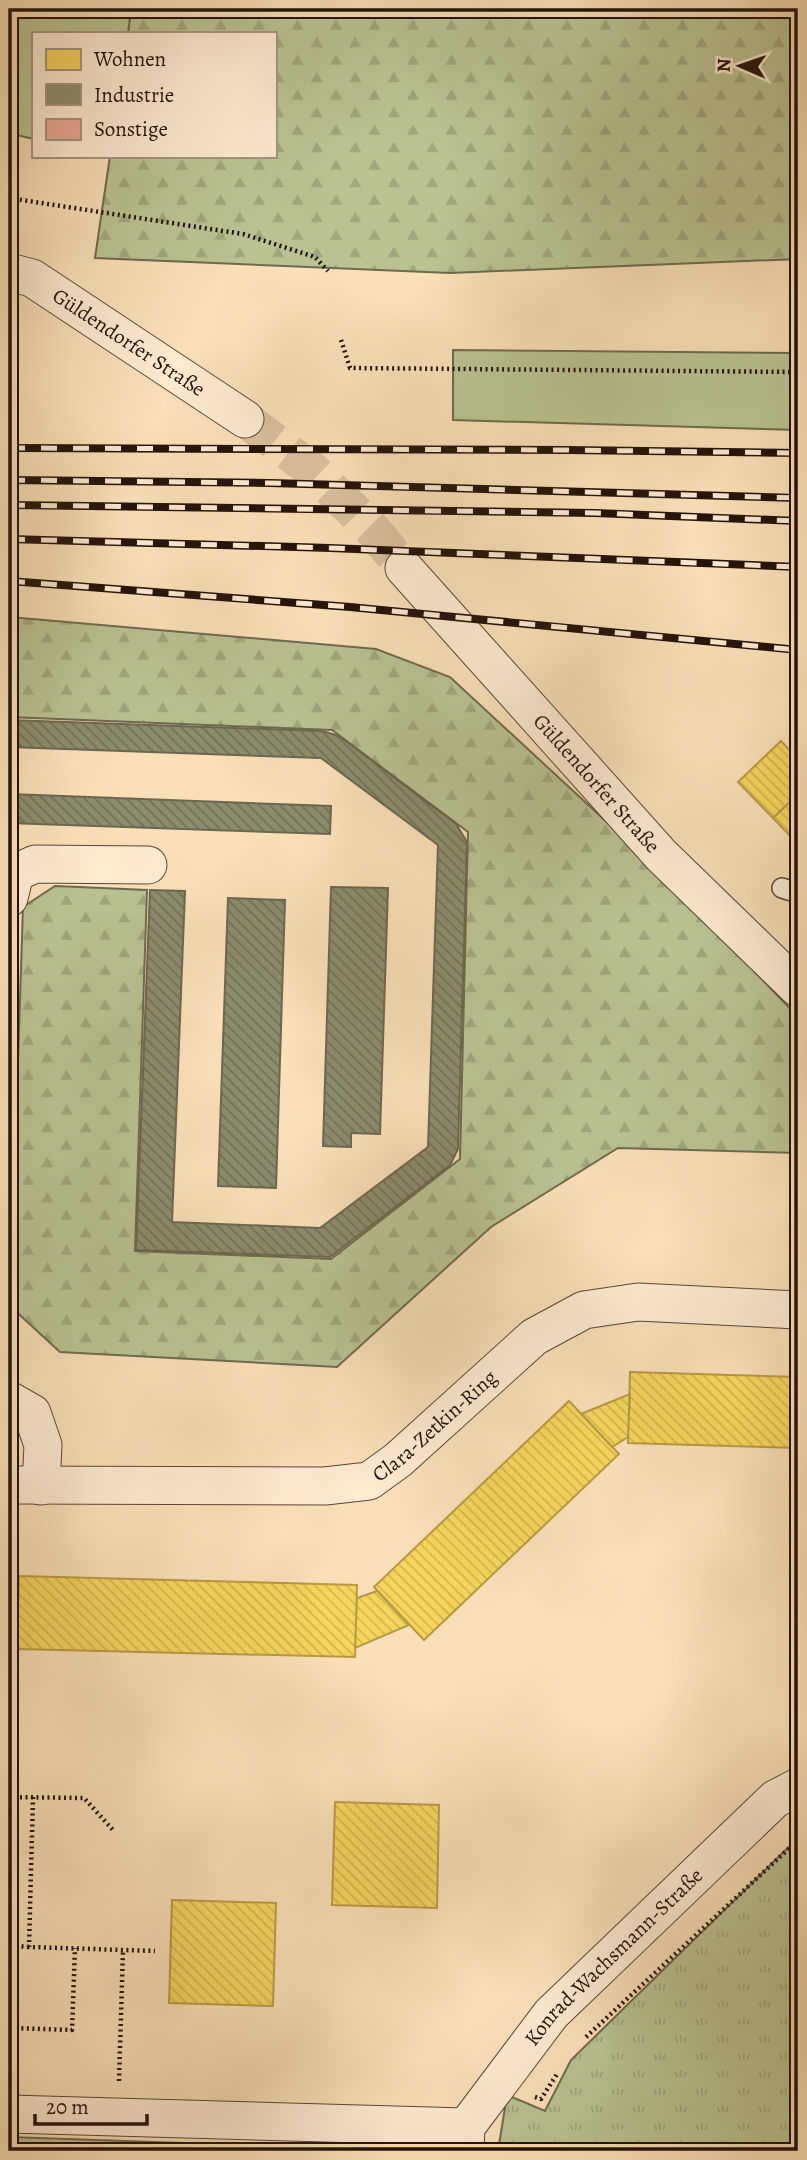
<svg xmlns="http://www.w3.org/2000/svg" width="807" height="2160" font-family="Alegreya,serif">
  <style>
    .grass { fill: url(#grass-tufts); stroke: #6f6a4e; stroke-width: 2 }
    .forest { fill: url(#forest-firs); stroke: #6f6a4e; stroke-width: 2 }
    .garden { fill: #bac292; stroke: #6f6a4e; stroke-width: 2 }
    .homes { fill: url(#homes-back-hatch); stroke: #b79a43; stroke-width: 2 }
    .industry { fill: url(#industry-back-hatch); stroke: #6d6750; stroke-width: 2 }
    .building { fill: url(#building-back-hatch); stroke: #24120a; stroke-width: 2 }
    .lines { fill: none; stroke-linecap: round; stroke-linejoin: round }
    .street-tunnel { stroke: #dac09e; stroke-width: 37; stroke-dasharray: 37 18; stroke-linecap: butt }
    .lane-casing { stroke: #5a4536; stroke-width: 22 }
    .street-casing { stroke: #5a4536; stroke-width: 39 }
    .path { stroke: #24120a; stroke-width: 4.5; stroke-dasharray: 2 3.5; stroke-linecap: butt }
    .lane { stroke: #fcead1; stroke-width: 19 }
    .street { stroke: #fcead1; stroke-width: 37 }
    .rail-casing { stroke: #24120a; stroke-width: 8 }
    .rail { stroke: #fcead1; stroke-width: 5; stroke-dasharray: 16; stroke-linecap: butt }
    .labels { text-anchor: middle; stroke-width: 7; stroke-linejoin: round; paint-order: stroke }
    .street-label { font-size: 21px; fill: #24120a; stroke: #fcead1 }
  </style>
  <defs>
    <pattern id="grass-tufts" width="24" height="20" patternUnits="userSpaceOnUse" patternTransform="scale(1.75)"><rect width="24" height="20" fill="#bac292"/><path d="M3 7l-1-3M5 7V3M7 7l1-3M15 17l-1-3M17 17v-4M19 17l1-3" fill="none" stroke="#a0a67d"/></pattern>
    <pattern id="forest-firs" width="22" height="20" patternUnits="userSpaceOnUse" patternTransform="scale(1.75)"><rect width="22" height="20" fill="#bac292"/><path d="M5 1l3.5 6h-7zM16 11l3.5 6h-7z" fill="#a0a67d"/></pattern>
    <pattern id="homes-back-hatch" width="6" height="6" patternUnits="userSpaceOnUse" patternTransform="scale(1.75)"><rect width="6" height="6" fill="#f6d55c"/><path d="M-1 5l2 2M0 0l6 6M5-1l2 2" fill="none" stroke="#d3b64f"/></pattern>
    <pattern id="industry-back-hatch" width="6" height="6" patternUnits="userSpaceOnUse" patternTransform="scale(1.75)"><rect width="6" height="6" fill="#8c8c6e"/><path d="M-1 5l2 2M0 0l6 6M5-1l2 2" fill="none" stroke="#727159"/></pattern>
    <pattern id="building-back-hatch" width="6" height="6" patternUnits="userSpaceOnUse" patternTransform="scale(1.75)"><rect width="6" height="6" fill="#e9a996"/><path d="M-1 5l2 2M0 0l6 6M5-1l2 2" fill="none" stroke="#c89080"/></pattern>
  </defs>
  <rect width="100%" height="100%" fill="#fadfb8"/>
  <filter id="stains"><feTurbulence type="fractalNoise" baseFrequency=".00286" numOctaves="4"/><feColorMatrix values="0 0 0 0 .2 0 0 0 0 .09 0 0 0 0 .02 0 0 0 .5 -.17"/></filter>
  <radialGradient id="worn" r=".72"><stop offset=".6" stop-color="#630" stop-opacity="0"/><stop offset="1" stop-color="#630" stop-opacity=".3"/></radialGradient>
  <path class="grass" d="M798,1838V2151H498L507,2095L545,2111L571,2060Z
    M9,2137L383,2150L9,2151Z"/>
  <path class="forest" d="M131,9H798V259L450,273L95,258L110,156H275V33H128Z
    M9,617L376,649L450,677L651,863L798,1017V1153L618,1148L491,1227L337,1367L60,1352L10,1306L23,907L55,886L147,890L135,1251L331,1259L460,1159L468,832L332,730L9,717Z"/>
  <path class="garden" d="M9,9H131L128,33H33V139L9,133Z
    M453,350L798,353V430L453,420Z"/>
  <path class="homes" d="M781,741L798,759V794L773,818L738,782Z
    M798,794V844L773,818Z
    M630,1372L798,1377V1448L628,1443Z
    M630,1394L628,1437L612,1447L581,1414Z
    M569,1401L619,1454L424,1640L374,1587Z
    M19,1576L357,1585L355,1657L17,1649Z
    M377,1591L409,1625L355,1648L357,1598Z
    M335,1802L439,1805L437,1908L332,1905Z
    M172,1900L276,1903L273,2006L169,2003Z"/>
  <path class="industry" d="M9,720L322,731L339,736L456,824L467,842L458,1149L450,1165L330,1257L136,1250L150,890L185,891L172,1222L320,1228L428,1147L438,845L321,758L9,747Z
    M9,794L331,806L330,834L9,823Z
    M331,887L388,888L380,1134L351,1133V1147L323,1146Z
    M228,898L285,900L276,1188L218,1186Z"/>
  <path class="building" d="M81,9H107L106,14Z"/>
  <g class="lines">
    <path class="street-tunnel" d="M245,419L312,470L372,529L404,568"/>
    <defs>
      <path id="lane" d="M782,888L798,893"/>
      <g id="street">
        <path id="s1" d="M9,272L32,278L245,419"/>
        <path id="s2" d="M404,568L661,855L798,988"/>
        <path d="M9,898L15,873L35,864L148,865"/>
        <path d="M9,1400L32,1413L43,1445L41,1486"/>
        <path id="s3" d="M9,1485L325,1486L369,1481L398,1460L534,1337L584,1310L638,1302L798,1310"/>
        <path d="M9,2114L466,2127"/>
        <path id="s4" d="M465,2151L466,2127L551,2014L775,1799L798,1787"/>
      </g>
    </defs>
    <use href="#lane" class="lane-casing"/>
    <use href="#street" class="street-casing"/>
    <path class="path" d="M9,198L243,234L315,257L328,271
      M341,340L350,368L798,372
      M9,1657L14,1521
      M9,1686L10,1655
      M9,1797L84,1798L113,1830
      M33,1797L29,1947L155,1951
      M29,1947L16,1946L12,2028L72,2030L75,1948
      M586,2037L798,1840
      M119,2081L123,1950
      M535,2097L541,2099L557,2074"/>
    <use href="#lane" class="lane"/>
    <use href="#street" class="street"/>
    <defs>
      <path id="rail" d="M9,448L568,450L798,453
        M9,480L270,483L798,498
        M9,505L595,513L798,521
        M9,539L330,548L798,567
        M9,581L350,607L798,650"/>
    </defs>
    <use href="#rail" class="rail-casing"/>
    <use href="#rail" class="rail"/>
  </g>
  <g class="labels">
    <g class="street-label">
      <text dy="7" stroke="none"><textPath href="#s1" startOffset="140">Güldendorfer Straße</textPath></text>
      <text dy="7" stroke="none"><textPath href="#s2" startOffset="289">Güldendorfer Straße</textPath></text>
      <text dy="7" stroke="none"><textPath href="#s3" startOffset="446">Clara-Zetkin-Ring</textPath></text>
      <text dy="7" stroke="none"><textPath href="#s4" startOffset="250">Konrad-Wachsmann-Straße</textPath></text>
    </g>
  </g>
  <rect width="807" height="2160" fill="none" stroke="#fadfb8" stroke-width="35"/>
  <rect x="10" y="10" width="786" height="2139" fill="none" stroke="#24120a" stroke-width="3.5"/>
  <rect x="18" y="18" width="772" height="2125" fill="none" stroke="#24120a" stroke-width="2"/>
  <rect x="32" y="32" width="245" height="126" fill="#fcead1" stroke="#a69481" stroke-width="2"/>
  <rect x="46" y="49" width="35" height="21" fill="#f6d55c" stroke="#a69481" stroke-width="2"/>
  <text x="94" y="66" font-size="21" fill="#24120a">Wohnen</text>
  <rect x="46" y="84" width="35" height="21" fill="#8c8c6e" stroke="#a69481" stroke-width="2"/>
  <text x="94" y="102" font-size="21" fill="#24120a">Industrie</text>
  <rect x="46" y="119" width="35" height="21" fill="#e9a996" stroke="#a69481" stroke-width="2"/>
  <text x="94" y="136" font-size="21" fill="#24120a">Sonstige</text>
  <g transform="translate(740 66) rotate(272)" stroke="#fcead1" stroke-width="5" paint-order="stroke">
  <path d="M0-5L12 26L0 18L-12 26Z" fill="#24120a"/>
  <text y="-10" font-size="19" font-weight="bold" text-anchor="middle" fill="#24120a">N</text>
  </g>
  <path d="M35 2114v10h112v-10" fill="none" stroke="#24120a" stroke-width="3.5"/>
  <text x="46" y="2114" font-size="21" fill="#24120a" stroke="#fcead1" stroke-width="5" paint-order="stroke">20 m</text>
  <rect width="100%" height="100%" filter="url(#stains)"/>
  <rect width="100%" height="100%" fill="url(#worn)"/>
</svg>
